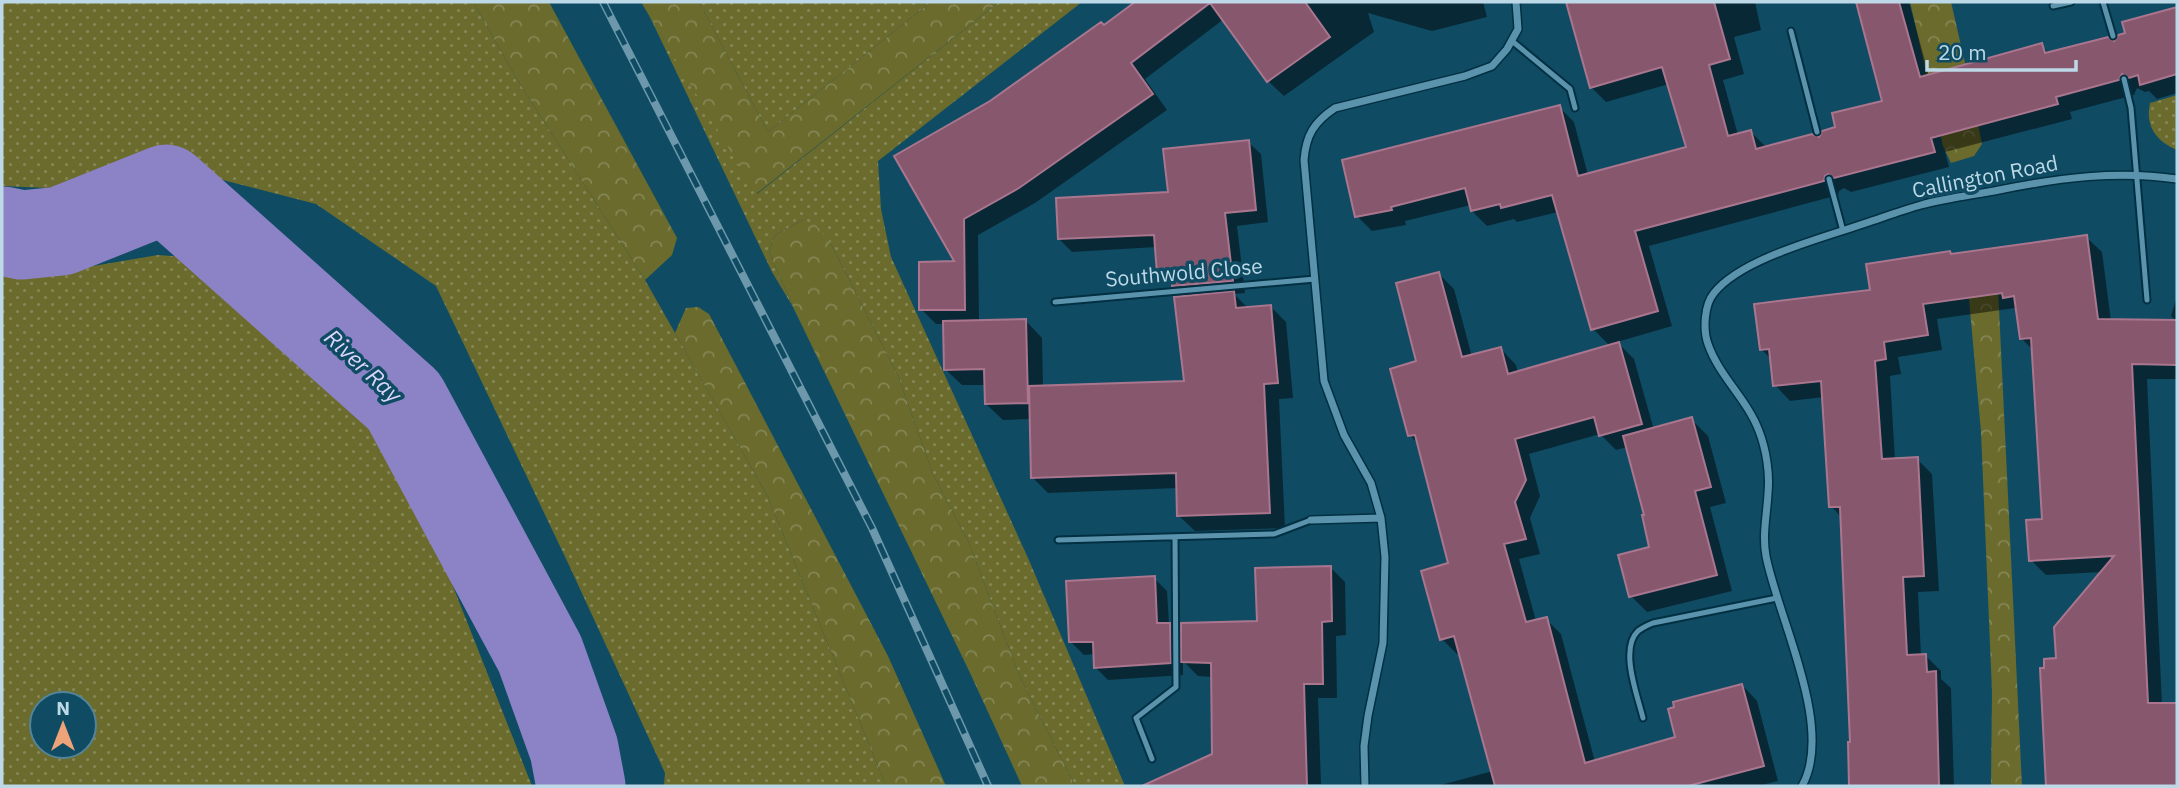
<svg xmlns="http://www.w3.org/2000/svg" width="2179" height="788" font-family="'IBM Plex Sans',sans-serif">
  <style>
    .grass { fill: url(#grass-dots); fill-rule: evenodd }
    .forest { fill: url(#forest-crowns) }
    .shadow { fill: #0007 }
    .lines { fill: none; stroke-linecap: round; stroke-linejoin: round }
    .river { stroke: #8c82c6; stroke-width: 89 }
    .building { fill: #87576e; stroke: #a9768e; stroke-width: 2 }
    .lane-casing { stroke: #023042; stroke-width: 9 }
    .street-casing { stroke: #023042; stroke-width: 10 }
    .lane { stroke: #5b93ad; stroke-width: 5 }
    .street { stroke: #5b93ad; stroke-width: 7 }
    .rail-casing { stroke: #6d98ab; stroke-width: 8 }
    .rail { stroke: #0f4c64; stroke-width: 5; stroke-dasharray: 16; stroke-linecap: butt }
    .labels { text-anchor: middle; stroke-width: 7; stroke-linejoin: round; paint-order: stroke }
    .street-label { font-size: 21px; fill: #bdd9e7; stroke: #0f4c64 }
    .water-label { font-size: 23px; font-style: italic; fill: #d9d5fc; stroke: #0f4c64 }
  </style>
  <defs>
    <pattern id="grass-dots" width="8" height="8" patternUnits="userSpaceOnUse" patternTransform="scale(1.75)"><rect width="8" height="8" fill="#6a6b2c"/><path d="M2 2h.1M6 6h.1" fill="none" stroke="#848655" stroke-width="1.8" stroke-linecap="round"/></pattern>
    <pattern id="forest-crowns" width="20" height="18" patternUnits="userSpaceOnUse" patternTransform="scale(1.75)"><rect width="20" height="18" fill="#6a6b2c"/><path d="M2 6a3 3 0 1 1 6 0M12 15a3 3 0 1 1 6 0" fill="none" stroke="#848655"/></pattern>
  </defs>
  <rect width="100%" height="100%" fill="#0f4c64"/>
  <path class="grass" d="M2,2H473L517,79L645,280L767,495L886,786H664L665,773L568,563L436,286L316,204L164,165L48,188L2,186Z
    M699,2H931L768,132Z
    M999,2H1082L878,161L881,209L891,257L1028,558L1125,786H1075L1020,677L968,541L933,474L898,376L830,242L803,220L775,235L769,252L793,307L772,272L648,13L757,194Z
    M2177,95V150C2156,141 2145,126 2150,103Z
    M158,255L199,258L321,356L407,470L532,786H2V270L40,275ZM84,704V746H42V704Z"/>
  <path class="forest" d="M473,2H549L677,238L672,255L645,280L517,79Z
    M641,2H699L768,132L931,2H999L756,194Z
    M1910,2H1951L1971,89L1982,144L1974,156L1951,163L1943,146Z
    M803,220L815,224L830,242L898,376L933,474L968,541L1020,677L1075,786H1022L971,675L793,307L769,252L775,235Z
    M1974,288H1998L2022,786H1991L1992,692L1981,432L1969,299Z
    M698,307L709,314L888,656L946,786H886L767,495L675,333L686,308Z"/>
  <path class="shadow" d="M1138,2H1483L1487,17L1432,31L1368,13L1374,32L1284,96L1268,81L1224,19L1145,79L1167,110L1035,203L978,235L979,322L1026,321L1042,338L1043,387L1186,383V297L1159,273L1157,247L1072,252L1059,239L1170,194L1248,142L1261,154L1268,222L1237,226L1245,293L1234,294L1248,308L1270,306L1286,322L1293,398L1279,399L1285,528L1195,531L1179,516L1178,488L1048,493L1033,478L1031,419L1003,420L986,404V385H962L945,369V324H936L921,309L957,263L896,157L991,103L1104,27Z
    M1568,2H1755L1761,30L1734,37L1744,74L1723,80L1738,135L1751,132L1767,148L1820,139L1884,102L1859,2H1909L1929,76L2041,45L2050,54L2116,42L2128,34L2124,23L2177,8V93L2157,99L2149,91L2145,92L2137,88L2134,95L2070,112L2072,119L1945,152L1949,167L1851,192L1844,188L1839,191L1838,195L1649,246L1672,326L1617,342L1634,359L1654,430L1691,419L1708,436L1726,503L1710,507L1732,591L1647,612L1631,596L1651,548L1646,516L1627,447L1616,450L1600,434L1529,454L1540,496L1530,518L1540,554L1519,559L1536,621L1546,619L1561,634L1595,762L1677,738L1742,685L1757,701L1778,781L1758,786H1437L1493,771L1460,653L1457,654L1442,639L1450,564L1419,445L1410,435L1418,363L1439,274L1454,289L1472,357L1501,349L1516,365L1518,373L1610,346L1593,329L1558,212L1517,222L1514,219L1487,226L1472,211L1471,205L1405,221L1406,225L1372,231L1357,216L1559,107L1574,122L1588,175L1688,149L1669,84L1606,102L1591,87Z
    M2086,237L2102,252L2111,321L2177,322V379H2147L2162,705L2177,704V786H2048L2042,670L2058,660L2102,572L2046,575L2031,560L2044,520L2034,351L2021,338L2018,310L2015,308L1937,319L1942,350L1898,357L1901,374L1890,376L1895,460L1917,459L1932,474L1939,591L1918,592L1921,656H1926L1941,671V679L1951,688L1954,786H1851L1842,518L1831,506L1824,397L1790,401L1775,385L1772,360L1761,349L1872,291L1952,255Z
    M2177,296V322L2171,316Z
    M1330,567L1345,582L1346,635L1336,636L1337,698H1318L1321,784L1146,786L1214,755L1213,677L1198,676L1183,661V675L1108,680L1095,667V654L1084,655L1071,642L1154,578L1167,591L1169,624L1183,638L1258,622Z"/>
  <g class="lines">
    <path class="river" d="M2,231L22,235L61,231L166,189L404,401L540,654L574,749L581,786"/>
  </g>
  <path class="building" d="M1135,2H1305L1330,37L1267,82L1210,3L1131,63L1153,94L1019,188L964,219L965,310H919V262L954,261L894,156L990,101L1101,22L1104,25Z
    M1566,2H1714L1730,59L1709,65L1728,136L1751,130L1756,149L1812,134L1819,137L1822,131L1835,127L1832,113L1882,101L1856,2H1899L1920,77L2042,43L2045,53L2108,37L2114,41L2118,35L2125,33L2122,22L2177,7V74L2140,85L2138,75L2129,78L2122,74L2119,80L2056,97L2058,104L1931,138L1935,152L1834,178L1828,174L1825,176L1824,181L1635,231L1658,311L1591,330L1552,195L1501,208L1500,204L1471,211L1465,188L1391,207L1392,210L1355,217L1342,160L1560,105L1578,176L1686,147L1662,67L1590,88Z
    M1249,140L1256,210L1225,213L1233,281L1172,286L1171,273L1157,274L1154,235L1058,239L1056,198L1168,192L1163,149Z
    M2087,235L2098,319L2177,320V365L2132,364L2148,703H2177V786H2046L2040,668H2044V659L2056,658L2054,627L2114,556L2029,561L2026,520L2042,519L2031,338L2020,339L2014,296L2003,298L2002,293L1923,304L1928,335L1884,342L1886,359L1875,361L1882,459L1918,457L1924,576L1903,577L1907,655L1926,654L1927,672L1936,671L1939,786H1849L1848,742H1850L1840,507H1829L1821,381L1773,386L1769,349L1760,350L1754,304L1870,290L1866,264L1950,251L1951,254Z
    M1439,272L1462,357L1501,347L1508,374L1619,342L1642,424L1599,436L1594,417L1515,439L1526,480L1515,502L1526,539L1504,544L1526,622L1547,617L1585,763L1675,737L1668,709L1674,707L1673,702L1742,684L1764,766L1688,786H1495L1454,636L1440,640L1421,571L1448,563L1415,435L1408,436L1390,369L1416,361L1396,283Z
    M1234,291L1236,308L1271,305L1278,383L1264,384L1270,513L1177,516L1176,473L1031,478L1029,386L1184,381L1174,297Z
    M1026,319L1028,403L985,404L984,369L944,370L943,321Z
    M1692,417L1711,487L1695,491L1717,575L1629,597L1618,555L1649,547L1642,515H1644L1623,436Z
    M1331,566L1332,621L1322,622L1323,684H1304L1307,786H1142L1212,754L1211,663L1181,662V623L1257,621L1255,568Z
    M1155,576L1157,623H1170L1171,663L1094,668L1093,642H1069L1066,581Z"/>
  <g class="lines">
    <defs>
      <path id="lane" d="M2103,2L2113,36
        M2053,6L2071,2
        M1791,31L1817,132
        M1512,41L1570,89L1575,108
        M2124,79L2131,108L2147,300
        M1829,179L1843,231
        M1055,302L1315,279
        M1058,540L1274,534L1311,520
        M1643,718C1638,697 1619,649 1638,631C1642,628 1648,625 1653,623L1777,598
        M1152,759L1136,718L1176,687L1175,537"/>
      <path id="street" d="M1311,520L1381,518
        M1365,786L1364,746L1368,716L1383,643L1385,557L1381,518L1371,483L1344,435L1324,381L1304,160C1306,135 1314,122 1335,108L1465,76L1492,66L1507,49L1518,29L1516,2
        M1802,786C1835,728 1778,618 1766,556C1762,535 1767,514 1768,493C1770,473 1766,449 1759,431C1747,399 1719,376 1708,344C1703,330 1704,305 1714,293C1742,258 1823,238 1866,223C1884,217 1903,210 1921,205C1947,198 1973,195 1999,190C2059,178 2117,170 2177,179"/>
    </defs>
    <use href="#lane" class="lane-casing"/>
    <use href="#street" class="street-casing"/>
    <use href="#lane" class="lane"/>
    <use href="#street" class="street"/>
    <defs>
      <path id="rail" d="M603,2L872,528L988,786"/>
    </defs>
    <use href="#rail" class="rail-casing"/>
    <use href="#rail" class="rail"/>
  </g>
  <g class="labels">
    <g class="street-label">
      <text transform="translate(1985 177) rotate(-11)" y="7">Callington Road</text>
      <text transform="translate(1184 273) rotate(-5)" y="7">Southwold Close</text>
    </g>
    <g class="water-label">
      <text transform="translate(363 366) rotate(43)" y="8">River Ray</text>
    </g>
  </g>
  <rect width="2179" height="788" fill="none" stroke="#bdd9e7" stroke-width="7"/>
  <g transform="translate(63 725)"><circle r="33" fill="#0f4c64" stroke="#558498" stroke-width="2"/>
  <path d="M0-5L12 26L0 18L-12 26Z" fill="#efa378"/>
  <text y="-10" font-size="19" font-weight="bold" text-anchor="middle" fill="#bdd9e7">N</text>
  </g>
  <path d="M1927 60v10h149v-10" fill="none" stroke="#bdd9e7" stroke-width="3.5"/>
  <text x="1938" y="60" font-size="21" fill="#bdd9e7" stroke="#0f4c64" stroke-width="5" paint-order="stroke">20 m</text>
</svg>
